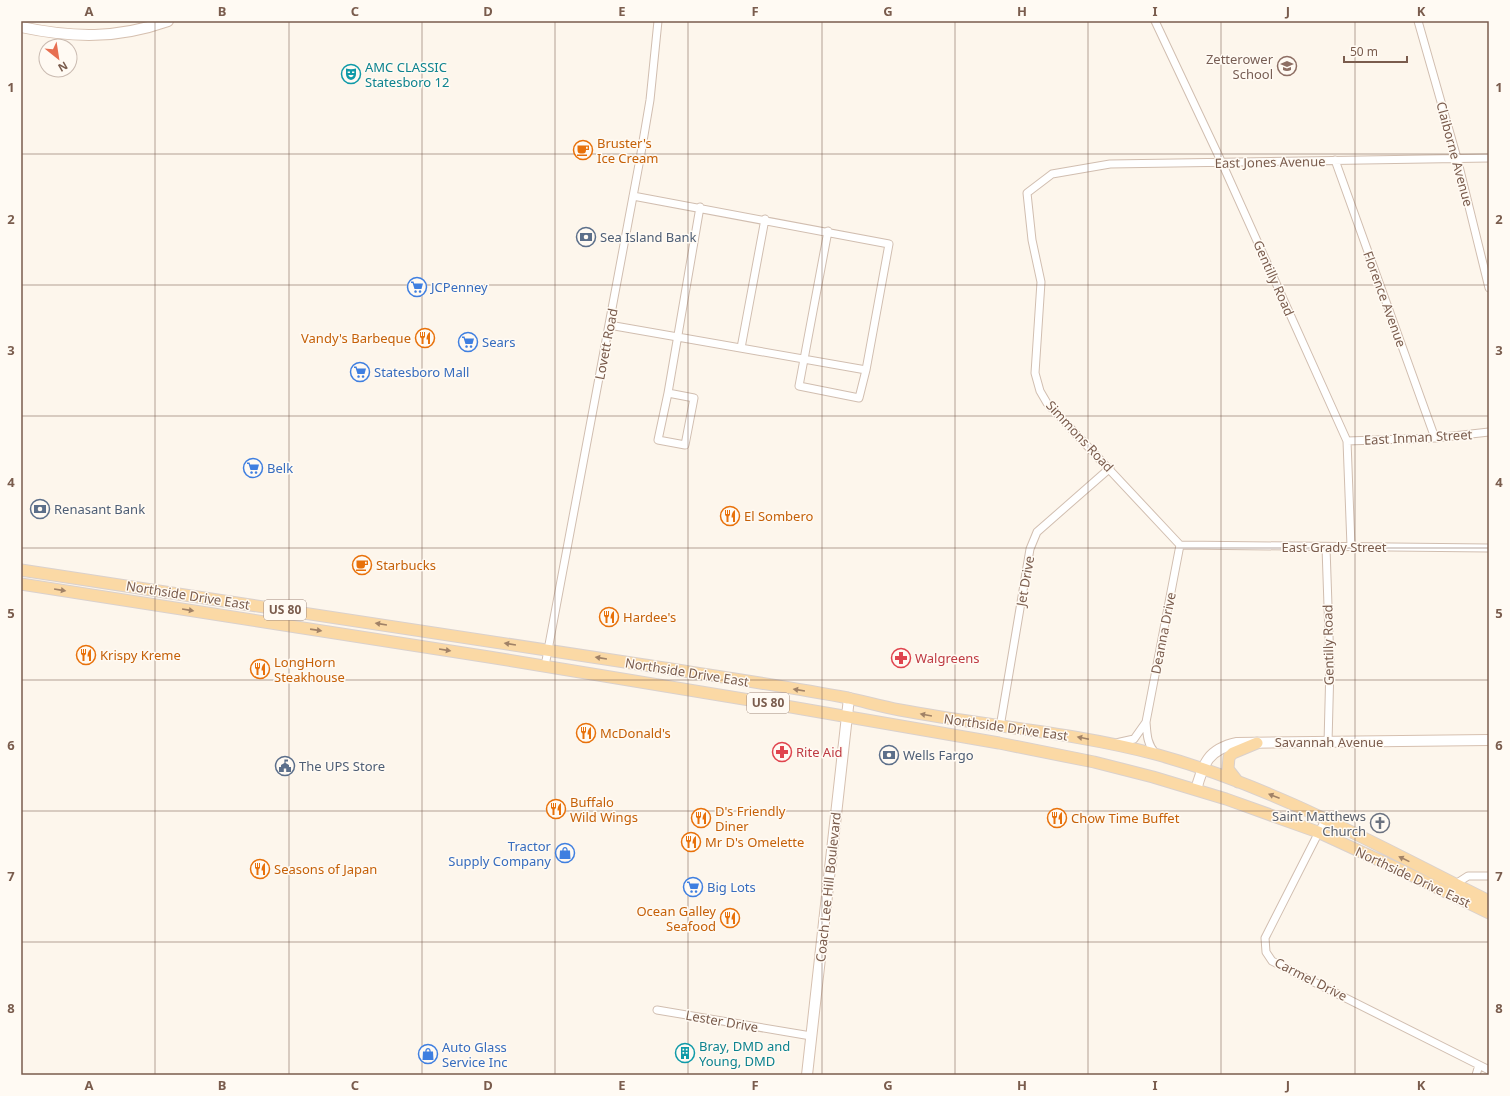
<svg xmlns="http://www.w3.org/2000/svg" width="1510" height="1096" font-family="'Noto Sans',sans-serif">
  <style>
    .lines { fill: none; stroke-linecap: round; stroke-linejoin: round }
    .street-casing { stroke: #d1beb0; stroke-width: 9 }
    .secondary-casing { stroke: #d6c0b0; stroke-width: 12 }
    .primary-casing { stroke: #dad1cd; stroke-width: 13 }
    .street { stroke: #fff; stroke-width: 7 }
    .secondary { stroke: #fff; stroke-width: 10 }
    .primary { stroke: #fbd9a5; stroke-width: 11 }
    .oneway { fill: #a18267 }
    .grid { fill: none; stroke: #7a5c4d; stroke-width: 1; stroke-opacity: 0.55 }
    .labels { text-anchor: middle; stroke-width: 3; stroke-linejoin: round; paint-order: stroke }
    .shield { fill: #fffaf3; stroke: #a28b7f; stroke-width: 1 }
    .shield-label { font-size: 12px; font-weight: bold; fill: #7a5c4d }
    .education-label { font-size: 13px; fill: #785e54; stroke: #fffaf3; text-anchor: end }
    .culture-label { font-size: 13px; fill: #0d838f; stroke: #fffaf3; text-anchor: start }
    .food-label { font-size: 13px; fill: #c56008; stroke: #fffaf3; text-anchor: start }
    .street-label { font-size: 13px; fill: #7a5c4d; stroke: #fffaf3 }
    .service-label { font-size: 13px; fill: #4e5e75; stroke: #fffaf3; text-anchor: start }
    .shop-label { font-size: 13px; fill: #366cbe; stroke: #fffaf3; text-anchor: start }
    .health-label { font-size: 13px; fill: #be3a42; stroke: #fffaf3; text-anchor: start }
    .worship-label { font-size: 13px; fill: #5b616d; stroke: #fffaf3; text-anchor: end }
    .neatline { fill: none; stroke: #7a5c4d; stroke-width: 1.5 }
    .grid-label { font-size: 13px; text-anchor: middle; font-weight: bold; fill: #7a5c4d }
  </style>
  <rect width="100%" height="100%" fill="#fdf6ec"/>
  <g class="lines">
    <defs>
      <path id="street" d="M1155,21L1222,163L1347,441L1351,546
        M1418,21L1457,158L1489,288
        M1335,160L1435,438
        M633,196L889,244L866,370L859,398L799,386L828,231
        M609,325L866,370
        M741,348L765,219
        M668,393L694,398L685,445L658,440L668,393L700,207
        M1347,441L1435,438L1489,432
        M1180,545L1047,403L1040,391L1035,373L1041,282L1032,240L1027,193L1052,174L1110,164L1489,158
        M1180,545L1489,548
        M1326,547L1330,665L1328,743
        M545,666L640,159L650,100L658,21
        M1000,727L1030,549L1037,532L1110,468
        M1116,743L1134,739L1146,722
        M1156,754C1147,744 1147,735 1146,722L1180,545
        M1325,820L1265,938L1266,952L1272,961L1489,1070
        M1454,885L1468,876H1489
        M657,1010L811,1036
        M1476,1075L1479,1065"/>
      <path id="secondary" d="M21,27C73,38 117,39 168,21
        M1196,790C1203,764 1208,749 1237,743L1489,740
        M807,1075L849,698"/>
      <path id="primary" d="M21,570C227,601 433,631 638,664C708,675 779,685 848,698C866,702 883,707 900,710C985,726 1071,732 1155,754C1273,786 1380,847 1489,901
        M21,584L489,657L768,703L999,743L1094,762L1153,777L1226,799L1318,832L1409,874L1489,913
        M1238,782L1228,769L1229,757L1233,753L1257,743"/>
    </defs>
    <use href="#street" class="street-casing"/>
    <use href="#secondary" class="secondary-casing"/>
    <use href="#primary" class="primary-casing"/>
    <use href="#street" class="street"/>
    <use href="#secondary" class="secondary"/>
    <use href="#primary" class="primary"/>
  </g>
  <defs><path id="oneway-solid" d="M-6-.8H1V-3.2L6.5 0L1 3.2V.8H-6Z"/></defs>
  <g class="oneway">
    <use href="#oneway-solid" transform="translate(60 590) rotate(9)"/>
    <use href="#oneway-solid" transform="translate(188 610) rotate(9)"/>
    <use href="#oneway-solid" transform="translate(381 624) rotate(-171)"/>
    <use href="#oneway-solid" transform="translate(316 630) rotate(8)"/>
    <use href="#oneway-solid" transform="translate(510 644) rotate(-171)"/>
    <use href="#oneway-solid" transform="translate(445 650) rotate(9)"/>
    <use href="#oneway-solid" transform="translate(601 658) rotate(-171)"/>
    <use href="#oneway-solid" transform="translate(799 690) rotate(-171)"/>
    <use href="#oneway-solid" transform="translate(926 715) rotate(-170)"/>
    <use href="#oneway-solid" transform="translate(1083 738) rotate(-168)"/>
    <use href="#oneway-solid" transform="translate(1274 796) rotate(-159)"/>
    <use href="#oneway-solid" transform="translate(1404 859) rotate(-154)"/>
  </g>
  <path class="grid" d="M155,21V1075M289,21V1075M422,21V1075M555,21V1075M688,21V1075M822,21V1075M955,21V1075M1088,21V1075M1221,21V1075M1355,21V1075M21,154H1489M21,285H1489M21,416H1489M21,548H1489M21,680H1489M21,811H1489M21,942H1489"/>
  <defs>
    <symbol id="school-ring" viewBox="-11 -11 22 22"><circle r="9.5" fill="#fffaf3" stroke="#8d6e63" stroke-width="1.5"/><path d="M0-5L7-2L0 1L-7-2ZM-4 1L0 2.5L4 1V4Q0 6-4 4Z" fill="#8d6e63"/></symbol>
    <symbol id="theatre-ring" viewBox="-11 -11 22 22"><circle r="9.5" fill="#fffaf3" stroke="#0f9aa8" stroke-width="1.5"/><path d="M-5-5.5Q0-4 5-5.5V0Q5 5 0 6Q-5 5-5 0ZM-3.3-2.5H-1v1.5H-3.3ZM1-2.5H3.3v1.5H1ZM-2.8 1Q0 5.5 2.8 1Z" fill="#0f9aa8"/></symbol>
    <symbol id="cafe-ring" viewBox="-11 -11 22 22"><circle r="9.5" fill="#fffaf3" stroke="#e8710a" stroke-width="1.5"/><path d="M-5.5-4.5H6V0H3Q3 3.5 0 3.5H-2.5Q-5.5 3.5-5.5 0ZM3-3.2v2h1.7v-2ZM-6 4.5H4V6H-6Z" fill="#e8710a"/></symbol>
    <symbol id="bank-ring" viewBox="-11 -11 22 22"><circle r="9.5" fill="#fffaf3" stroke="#5c6f8a" stroke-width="1.5"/><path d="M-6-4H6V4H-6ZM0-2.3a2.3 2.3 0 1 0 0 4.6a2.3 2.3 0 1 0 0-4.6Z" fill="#5c6f8a"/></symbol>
    <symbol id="supermarket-ring" viewBox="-11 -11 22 22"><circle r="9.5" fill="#fffaf3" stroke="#3f7fe0" stroke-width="1.5"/><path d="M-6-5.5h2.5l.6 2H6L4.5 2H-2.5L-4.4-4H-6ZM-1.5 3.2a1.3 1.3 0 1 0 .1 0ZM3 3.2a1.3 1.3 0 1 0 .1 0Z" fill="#3f7fe0"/></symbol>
    <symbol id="restaurant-ring" viewBox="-11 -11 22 22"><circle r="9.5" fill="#fffaf3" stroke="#e8710a" stroke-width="1.5"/><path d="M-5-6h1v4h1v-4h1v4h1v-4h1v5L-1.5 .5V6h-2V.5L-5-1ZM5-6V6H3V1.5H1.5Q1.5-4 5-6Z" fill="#e8710a"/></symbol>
    <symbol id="pharmacy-ring" viewBox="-11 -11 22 22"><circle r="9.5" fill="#fffaf3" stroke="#e0444e" stroke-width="1.5"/><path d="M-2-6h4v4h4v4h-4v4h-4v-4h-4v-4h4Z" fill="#e0444e"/></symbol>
    <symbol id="civic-ring" viewBox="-11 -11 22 22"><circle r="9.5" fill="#fffaf3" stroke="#5c6f8a" stroke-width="1.5"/><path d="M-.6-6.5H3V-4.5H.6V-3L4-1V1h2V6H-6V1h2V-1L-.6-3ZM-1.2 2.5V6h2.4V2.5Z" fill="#5c6f8a"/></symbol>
    <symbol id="church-ring" viewBox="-11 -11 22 22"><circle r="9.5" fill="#fffaf3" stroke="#6b7280" stroke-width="1.5"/><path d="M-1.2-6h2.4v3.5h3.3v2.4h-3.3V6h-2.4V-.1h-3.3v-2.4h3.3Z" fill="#6b7280"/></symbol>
    <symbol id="shop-ring" viewBox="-11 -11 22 22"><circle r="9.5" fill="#fffaf3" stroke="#3f7fe0" stroke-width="1.5"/><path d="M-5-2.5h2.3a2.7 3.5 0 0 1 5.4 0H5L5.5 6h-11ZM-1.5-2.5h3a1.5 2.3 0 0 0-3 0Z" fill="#3f7fe0"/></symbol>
    <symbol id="building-ring" viewBox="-11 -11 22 22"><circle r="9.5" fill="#fffaf3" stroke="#0f9aa8" stroke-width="1.5"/><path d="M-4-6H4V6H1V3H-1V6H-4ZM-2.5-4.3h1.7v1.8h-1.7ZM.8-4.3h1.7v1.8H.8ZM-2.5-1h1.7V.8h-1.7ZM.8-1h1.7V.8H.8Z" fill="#0f9aa8"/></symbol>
  </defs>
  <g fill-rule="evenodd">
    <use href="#school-ring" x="1276" y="55" width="22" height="22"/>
    <use href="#theatre-ring" x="340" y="63" width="22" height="22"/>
    <use href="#cafe-ring" x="572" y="139" width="22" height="22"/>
    <use href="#bank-ring" x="575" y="226" width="22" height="22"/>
    <use href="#supermarket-ring" x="406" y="276" width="22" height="22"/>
    <use href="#restaurant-ring" x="414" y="327" width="22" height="22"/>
    <use href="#supermarket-ring" x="457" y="331" width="22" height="22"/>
    <use href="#supermarket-ring" x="349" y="361" width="22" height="22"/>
    <use href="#supermarket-ring" x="242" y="457" width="22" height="22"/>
    <use href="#bank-ring" x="29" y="498" width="22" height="22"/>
    <use href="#restaurant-ring" x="719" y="505" width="22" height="22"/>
    <use href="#cafe-ring" x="351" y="554" width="22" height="22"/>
    <use href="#restaurant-ring" x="598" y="606" width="22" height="22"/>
    <use href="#restaurant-ring" x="75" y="644" width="22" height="22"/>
    <use href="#pharmacy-ring" x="890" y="647" width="22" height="22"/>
    <use href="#restaurant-ring" x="249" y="658" width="22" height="22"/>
    <use href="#restaurant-ring" x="575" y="722" width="22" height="22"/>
    <use href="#pharmacy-ring" x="771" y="741" width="22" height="22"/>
    <use href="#bank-ring" x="878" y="744" width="22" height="22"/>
    <use href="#civic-ring" x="274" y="755" width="22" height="22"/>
    <use href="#restaurant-ring" x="545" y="798" width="22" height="22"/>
    <use href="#restaurant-ring" x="690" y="807" width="22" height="22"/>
    <use href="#restaurant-ring" x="1046" y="807" width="22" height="22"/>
    <use href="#church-ring" x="1369" y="812" width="22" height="22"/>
    <use href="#restaurant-ring" x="680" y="831" width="22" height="22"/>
    <use href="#shop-ring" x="554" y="842" width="22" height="22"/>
    <use href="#restaurant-ring" x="249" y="858" width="22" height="22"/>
    <use href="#supermarket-ring" x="682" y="876" width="22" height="22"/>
    <use href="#restaurant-ring" x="719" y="907" width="22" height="22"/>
    <use href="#building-ring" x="674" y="1042" width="22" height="22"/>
    <use href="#shop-ring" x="417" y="1043" width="22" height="22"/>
  </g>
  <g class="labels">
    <g class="shield">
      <rect x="264" y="600" width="42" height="20" rx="3"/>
      <rect x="747" y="693" width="42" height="20" rx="3"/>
    </g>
    <g class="shield-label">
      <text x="285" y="614">US 80</text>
      <text x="768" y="707">US 80</text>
    </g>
    <g class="education-label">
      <text x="1273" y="64">Zetterower<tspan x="1273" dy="15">School</tspan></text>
    </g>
    <g class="culture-label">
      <text x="365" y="72">AMC CLASSIC<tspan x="365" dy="15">Statesboro 12</tspan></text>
      <text x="699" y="1051">Bray, DMD and<tspan x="699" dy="15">Young, DMD</tspan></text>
    </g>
    <g class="food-label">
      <text x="597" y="148">Bruster's<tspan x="597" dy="15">Ice Cream</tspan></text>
      <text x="411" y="343" text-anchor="end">Vandy's Barbeque</text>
      <text x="744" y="521">El Sombero</text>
      <text x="376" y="570">Starbucks</text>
      <text x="623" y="622">Hardee's</text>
      <text x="100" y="660">Krispy Kreme</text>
      <text x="274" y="667">LongHorn<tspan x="274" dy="15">Steakhouse</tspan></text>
      <text x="600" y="738">McDonald's</text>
      <text x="570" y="807">Buffalo<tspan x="570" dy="15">Wild Wings</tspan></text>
      <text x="715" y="816">D's Friendly<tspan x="715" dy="15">Diner</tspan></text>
      <text x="1071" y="823">Chow Time Buffet</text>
      <text x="705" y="847">Mr D's Omelette</text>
      <text x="274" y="874">Seasons of Japan</text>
      <text x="716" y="916" text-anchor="end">Ocean Galley<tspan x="716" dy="15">Seafood</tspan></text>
    </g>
    <g class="street-label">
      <text transform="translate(1455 154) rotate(75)" y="5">Claiborne Avenue</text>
      <text transform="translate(1270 162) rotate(-1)" y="5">East Jones Avenue</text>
      <text transform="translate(1274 278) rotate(66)" y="5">Gentilly Road</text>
      <text transform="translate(1385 299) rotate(70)" y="5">Florence Avenue</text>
      <text transform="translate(606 344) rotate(-79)" y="5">Lovett Road</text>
      <text transform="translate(1080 436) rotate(47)" y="5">Simmons Road</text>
      <text transform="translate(1418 437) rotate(-3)" y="5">East Inman Street</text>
      <text x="1334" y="552">East Grady Street</text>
      <text transform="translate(1025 581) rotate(-80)" y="5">Jet Drive</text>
      <text transform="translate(188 595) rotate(9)" y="5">Northside Drive East</text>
      <text transform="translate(1163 633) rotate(-79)" y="5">Deanna Drive</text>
      <text transform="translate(1328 645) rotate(-91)" y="5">Gentilly Road</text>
      <text transform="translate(687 672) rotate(9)" y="5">Northside Drive East</text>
      <text transform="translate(1006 727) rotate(8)" y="5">Northside Drive East</text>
      <text x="1329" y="747">Savannah Avenue</text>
      <text transform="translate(1413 877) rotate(25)" y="5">Northside Drive East</text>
      <text transform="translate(828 887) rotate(-84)" y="5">Coach Lee Hill Boulevard</text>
      <text transform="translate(1311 979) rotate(27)" y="5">Carmel Drive</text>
      <text transform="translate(722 1021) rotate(10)" y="5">Lester Drive</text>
    </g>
    <g class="service-label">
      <text x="600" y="242">Sea Island Bank</text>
      <text x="54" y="514">Renasant Bank</text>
      <text x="903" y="760">Wells Fargo</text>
      <text x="299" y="771">The UPS Store</text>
    </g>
    <g class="shop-label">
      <text x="431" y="292">JCPenney</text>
      <text x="482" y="347">Sears</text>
      <text x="374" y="377">Statesboro Mall</text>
      <text x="267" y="473">Belk</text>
      <text x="551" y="851" text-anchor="end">Tractor<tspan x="551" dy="15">Supply Company</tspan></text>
      <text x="707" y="892">Big Lots</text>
      <text x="442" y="1052">Auto Glass<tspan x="442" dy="15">Service Inc</tspan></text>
    </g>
    <g class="health-label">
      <text x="915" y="663">Walgreens</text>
      <text x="796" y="757">Rite Aid</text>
    </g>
    <g class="worship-label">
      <text x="1366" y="821">Saint Matthews<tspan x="1366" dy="15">Church</tspan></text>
    </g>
  </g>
  <rect width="1510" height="1096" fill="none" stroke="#fffaf3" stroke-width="44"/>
  <g transform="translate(58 58) rotate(150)"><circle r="19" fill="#fffaf3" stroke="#cabbb1"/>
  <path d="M0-3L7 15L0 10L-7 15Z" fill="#e76f51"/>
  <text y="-6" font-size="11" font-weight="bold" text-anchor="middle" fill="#7a5c4d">N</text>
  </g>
  <path d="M1344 56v6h63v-6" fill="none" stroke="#7a5c4d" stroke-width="2"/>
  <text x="1350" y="56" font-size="12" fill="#7a5c4d" stroke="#fffaf3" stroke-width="3" paint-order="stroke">50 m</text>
  <rect x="22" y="22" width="1466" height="1052" class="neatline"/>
  <g class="grid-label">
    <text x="89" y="16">A</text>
    <text x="222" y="16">B</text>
    <text x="355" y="16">C</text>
    <text x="488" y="16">D</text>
    <text x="622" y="16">E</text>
    <text x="755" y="16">F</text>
    <text x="888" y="16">G</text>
    <text x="1022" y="16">H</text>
    <text x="1155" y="16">I</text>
    <text x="1288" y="16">J</text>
    <text x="1421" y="16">K</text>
    <text x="11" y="92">1</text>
    <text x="1499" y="92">1</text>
    <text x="11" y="224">2</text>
    <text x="1499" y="224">2</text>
    <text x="11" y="355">3</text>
    <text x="1499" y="355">3</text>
    <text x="11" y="487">4</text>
    <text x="1499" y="487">4</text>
    <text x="11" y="618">5</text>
    <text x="1499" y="618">5</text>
    <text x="11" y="750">6</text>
    <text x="1499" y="750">6</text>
    <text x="11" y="881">7</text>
    <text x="1499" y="881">7</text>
    <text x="11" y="1013">8</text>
    <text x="1499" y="1013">8</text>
    <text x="89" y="1090">A</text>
    <text x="222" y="1090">B</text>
    <text x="355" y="1090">C</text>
    <text x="488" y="1090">D</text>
    <text x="622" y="1090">E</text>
    <text x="755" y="1090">F</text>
    <text x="888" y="1090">G</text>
    <text x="1022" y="1090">H</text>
    <text x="1155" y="1090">I</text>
    <text x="1288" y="1090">J</text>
    <text x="1421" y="1090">K</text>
  </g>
</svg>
